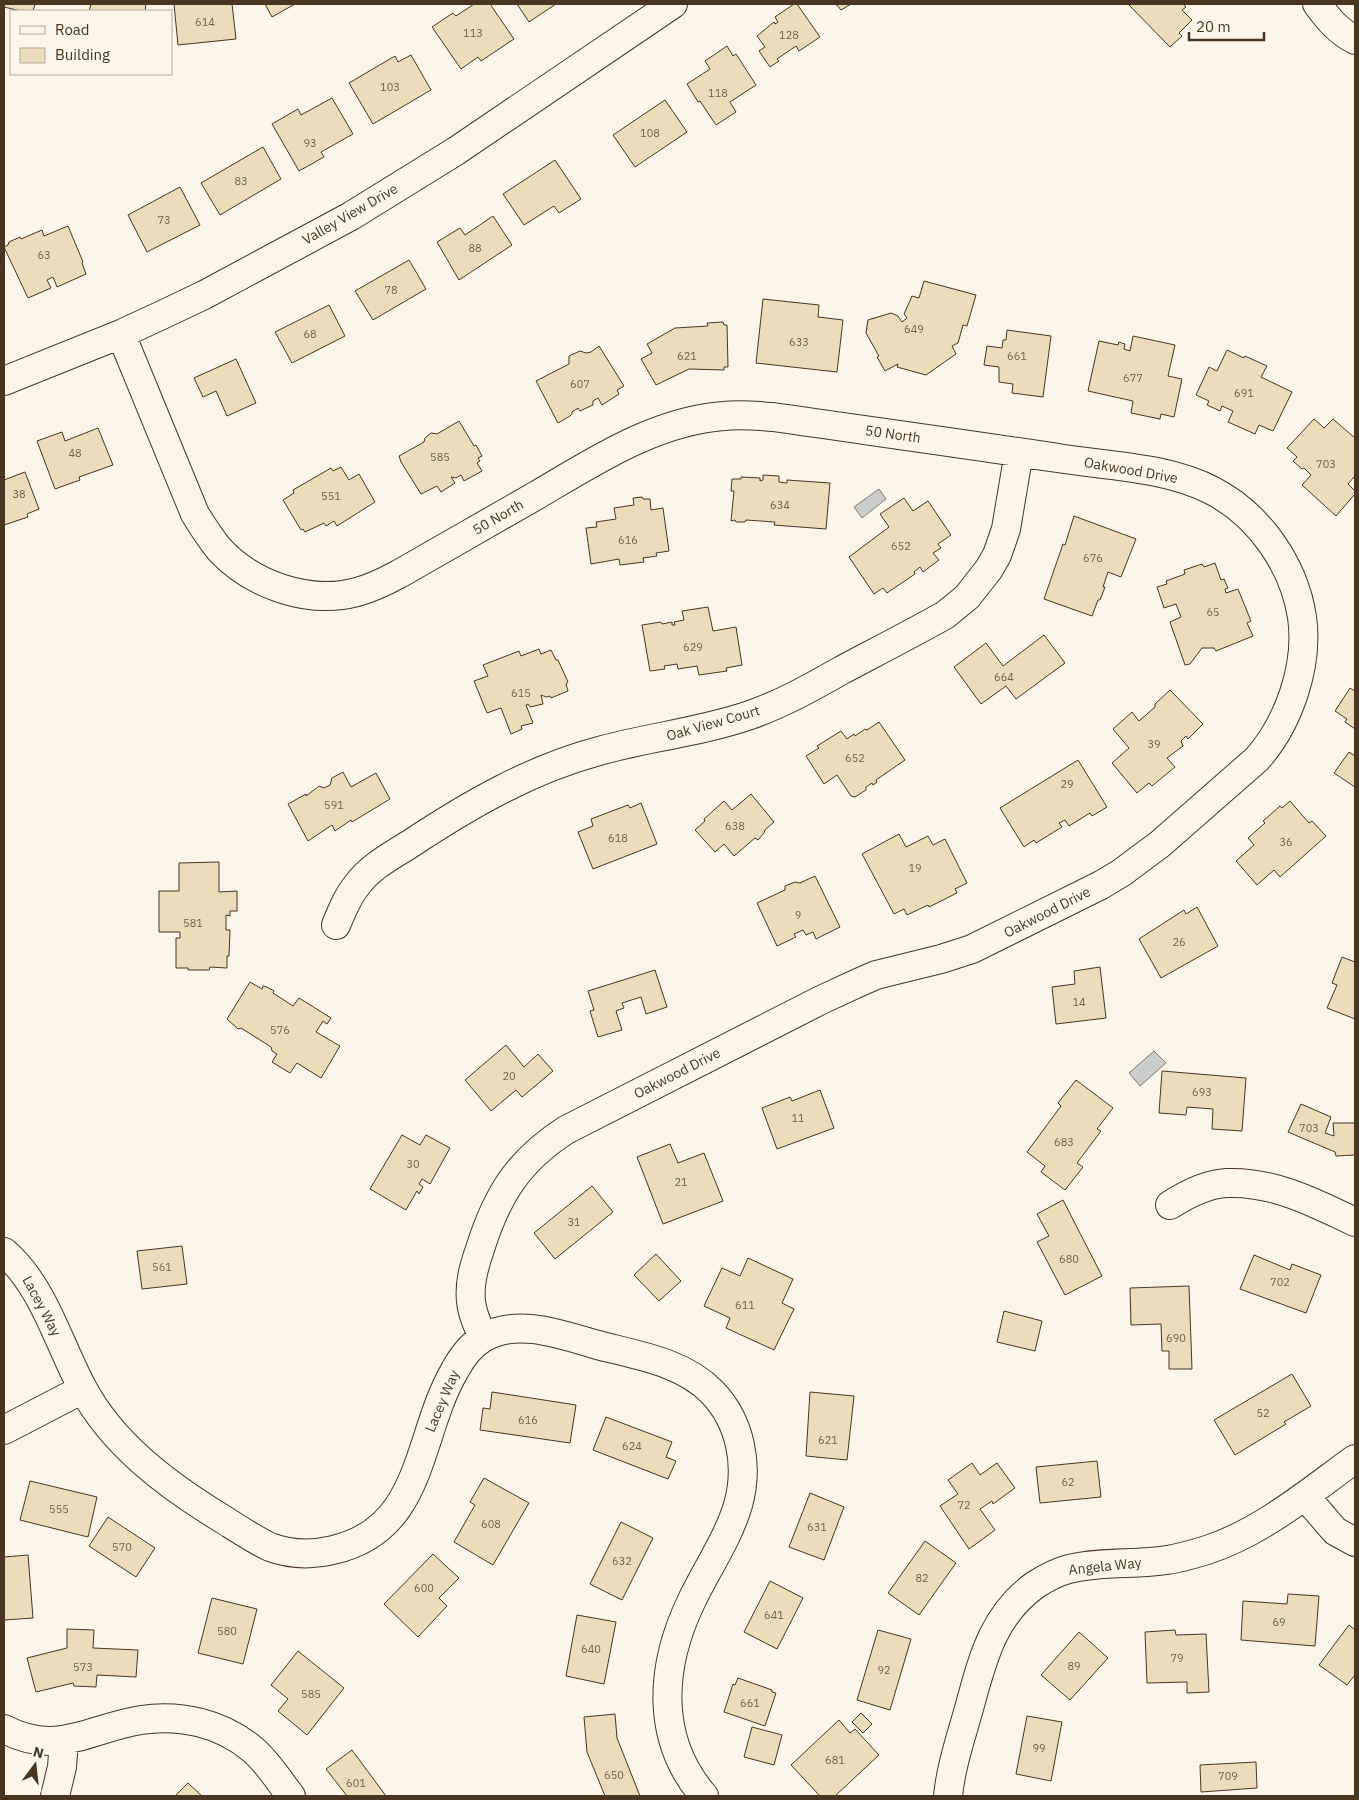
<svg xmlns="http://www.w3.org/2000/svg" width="1359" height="1800" font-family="'IBM Plex Sans',sans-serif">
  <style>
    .water { fill: #c9cecd; stroke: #887966 }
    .building { fill: #ecdcbc; stroke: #4a3520 }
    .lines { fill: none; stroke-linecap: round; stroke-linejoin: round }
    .minor-casing { stroke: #4a3520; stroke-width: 30 }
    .minor { stroke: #fbf6e9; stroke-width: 28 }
    .labels { text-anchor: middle; stroke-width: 4; stroke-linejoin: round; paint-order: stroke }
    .number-label { font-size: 11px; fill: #725f47 }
    .street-label { font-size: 14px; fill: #4a3520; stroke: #fbf6e9 }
  </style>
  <rect width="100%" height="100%" fill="#fbf6e9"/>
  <path class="water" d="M879,489L886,499L862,518L854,507Z
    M1154,1051L1166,1063L1140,1086L1129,1073Z"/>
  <path class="building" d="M4,4H35L33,11H21L4,7Z
    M91,4H146L145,11H89Z
    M174,4H232L236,39L178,45Z
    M265,4H295L272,17Z
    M474,4H490L514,39L481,61L478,57L461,69L432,27L453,13L456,16Z
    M517,4H556L529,22Z
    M794,4H797L820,37L799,51L796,46L777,59L779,61L770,67L759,51L765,47L757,36L774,22L775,24L778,22L775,17Z
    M836,4H851L841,10Z
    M1128,4H1183L1186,7L1182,10L1192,20L1179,33L1182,36L1170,47Z
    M727,46L733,56L736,54L756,85L730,102L736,112L716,125L700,101L698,102L687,84L710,69L705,61Z
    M411,55L431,90L373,124L349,83L395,56L398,62Z
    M332,98L353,134L321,152L324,157L299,171L272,124L298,109L301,115Z
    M665,100L687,132L635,167L613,135Z
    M263,147L281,179L220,215L201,183Z
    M555,160L581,199L559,213L554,206L524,225L503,194Z
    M180,187L200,225L147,252L128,215Z
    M493,216L512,245L459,280L437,242L460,228L465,235Z
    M68,226L83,262L82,263L86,274L57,287L53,277L47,280L51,288L28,298L4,247L8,245L9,242L20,237L21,239L42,230L44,236Z
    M409,260L426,289L373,320L355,291Z
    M924,281L976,295L967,326L963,325L958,343L952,346L956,354L926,375L897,367L898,364L885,371L877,357L879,356L866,333L868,320L891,313L898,316L902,322L907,318L904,314L912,296L919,298Z
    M763,299L819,305L818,317L843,320L837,372L756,363Z
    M329,305L345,336L292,363L275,332Z
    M723,322L724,325H727L728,367H724V370L689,369L656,385L641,359L652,353L647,344L675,328L708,326L707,323Z
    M1007,330L1051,336L1043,397L1012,393L1013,384L999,382V367L984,365L987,346L1002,348L1003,340H1006Z
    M1133,336L1175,345L1168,376L1182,379L1174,417L1161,414L1160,419L1131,413L1133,401L1088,391L1099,341L1118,345L1119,342L1125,344L1124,349L1130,351Z
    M599,346L624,386L617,390L619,394L602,405L598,398L593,401V405L580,411L578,408L572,412V414L570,416L558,423L536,381L569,364V356L580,351L586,353L591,352Z
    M1227,350L1244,358L1245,356L1267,366L1261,377L1292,392L1273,431L1259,425L1255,434L1228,422L1233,411L1222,406L1220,411L1207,405L1209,401L1196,395L1209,367L1217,371Z
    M236,359L256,403L227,416L216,391L203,397L194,378Z
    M1314,419L1324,428L1333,419L1355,438V478L1354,477L1348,484L1355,491V494L1336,516L1302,485L1311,475L1304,468L1302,469L1293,461L1297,457L1287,448Z
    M459,421L474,446L476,445L482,456L478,458L480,461L477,463L482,471L464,481L461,475L456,478L451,477L455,483L441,492L437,486L421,494L401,462L399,456L424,442L425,438L431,433L437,434Z
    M98,428L113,465L79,477L80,480L55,489L37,441L62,432L65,441Z
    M341,467L349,480L359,474L375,502L337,526L334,521L326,526L324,523L305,532L303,529L301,530L283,500L294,493L293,490L331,468L333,471Z
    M25,472L39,509L27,514L28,517L4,525V480Z
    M763,475L779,476V482L787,483V480L830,483L826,529L774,525L775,522L746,520L745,522H736L735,520L731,521L734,491H731L732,479H741V477L760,478V481L763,480Z
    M642,497L643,499H650L651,510L663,508L669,551L656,553L657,556L643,558L644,562L620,565L619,559L591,564L586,528L597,527L596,522L616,519L614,508L634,505L633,498Z
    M904,498L913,511L928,501L951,535L938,544L941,548L933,553L939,560L923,572L920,567L914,572L915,574L887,593L883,588L874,594L849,557L889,527L880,514Z
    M1074,516L1136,539L1121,577L1108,572L1103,587H1105L1100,600H1098L1092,616L1044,599L1063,544L1065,545Z
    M1215,563L1221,580L1224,579L1228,588L1225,589L1226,593L1238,589L1251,621L1247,623L1253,636L1216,651L1214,648H1202L1190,664L1185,665L1170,622L1181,617L1176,604L1164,608L1157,587L1167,584L1166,581L1185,574L1184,570L1202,564L1204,567Z
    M708,607L713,631L736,627L742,665L726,668L727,671L699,675L697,666L678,669L677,664L664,666L665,669L650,671L642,625L661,622L662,624L672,622V625H675L674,622L684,620L682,611Z
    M1044,635L1065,663L1016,699L1006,686L981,704L954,667L986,643L1003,666Z
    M539,649L541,654L551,650L556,660H558L568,682L566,684L568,691L551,698L550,696L546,697L541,695L543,704L530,707L528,704L526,705L533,723L521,726L522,729L511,734L501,708L487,713L474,681L488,676L483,665L519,651L521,656Z
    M1350,688L1355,691V729L1345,722L1347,719L1335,711Z
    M1170,690L1203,724L1188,739L1186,736L1181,741L1183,746L1167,758L1175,767L1152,786L1149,783L1137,793L1112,763L1129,748L1113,729L1132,712L1139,721L1155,707V704Z
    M879,722L905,760L876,780L877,782L873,785L872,783L866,787V790L855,797L851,796L837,775L824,784L806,756L819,748L817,746L841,731L847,739L854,734L855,736L865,729L867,730Z
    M1349,752L1355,756V787L1334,773Z
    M1078,760L1107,807L1092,816L1090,813L1069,826L1065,820L1059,823L1062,827L1036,843L1034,840L1024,847L1000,808Z
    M343,772L351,787L376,773L390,799L352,822L351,820L335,831L332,825L308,841L288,804L306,794V796L319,786L324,788L330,785L332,778Z
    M751,794L774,822L765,830L764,833L758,840L755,838L734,856L724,844L715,852L695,830L705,821L704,819L724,801L732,810Z
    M1290,801L1309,823L1312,821L1326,836L1280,877L1274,870L1257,885L1236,861L1254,845L1248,838L1265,823L1263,821L1280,806L1282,808Z
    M641,803L657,844L593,869L578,832L593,826L591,819L628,805L630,808Z
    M899,834L906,847L928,836L933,845L945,839L967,883L955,889L957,893L929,907L928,905L907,915L904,909L894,914L862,854Z
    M219,862V892L237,891V911H230V916L226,915V930H230L229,956H227V968L210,967L209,970H188V968H176V938H180V932H159V891H179V863Z
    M815,876L840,927L816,939L813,932L806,935L803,930L794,934L796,937L777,946L757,903L785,890V886L795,882L800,883Z
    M1197,907L1218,946L1161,978L1139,939L1184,910L1186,914Z
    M1342,957L1355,962V1019L1327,1008L1337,985L1332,983Z
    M1100,967L1106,1018L1056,1024L1052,987L1075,984L1074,971Z
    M655,970L667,1007L646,1014L641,997L622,1003L624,1008L616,1011L622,1030L598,1037L590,1011L594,1010L588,991Z
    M250,982L262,989L263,986L267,987L274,991L273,993L293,1006L299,998L331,1018L327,1024L323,1021L316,1032L340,1046L321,1078L297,1063L290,1073L272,1062L277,1054L272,1051L271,1047L241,1028L238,1029L227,1019Z
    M506,1045L524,1067L538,1054L553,1071L522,1097L516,1090L491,1111L465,1080Z
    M1162,1071L1246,1078L1242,1131L1212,1129L1213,1109L1187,1107L1186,1115L1159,1113Z
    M1076,1080L1113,1108L1097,1129L1101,1131L1077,1163L1083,1167L1065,1190L1041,1172L1045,1166L1027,1152L1061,1106L1058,1103Z
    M820,1090L834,1128L777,1149L762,1108L790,1097L792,1101Z
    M1301,1104L1331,1117L1325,1133L1334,1136L1333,1123H1355V1155L1336,1156L1335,1152L1288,1132Z
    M402,1135L420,1145L426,1135L450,1148L430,1184L422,1179L419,1184L423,1187L419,1194L417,1191L406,1210L370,1189Z
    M670,1144L678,1163L704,1153L723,1201L663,1224L637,1157Z
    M592,1186L613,1212L555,1259L534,1233Z
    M1063,1200L1102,1276L1065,1295L1037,1242L1049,1236L1037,1214Z
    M182,1246L187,1284L142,1289L137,1251Z
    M656,1254L681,1281L659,1301L634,1275Z
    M1254,1255L1290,1270L1292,1264L1321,1275L1306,1313L1240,1289Z
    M748,1258L793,1279L782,1303L794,1309L774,1350L726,1328L730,1318L704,1306L722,1268L740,1276Z
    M1189,1286L1192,1369H1169V1351H1162L1161,1324L1131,1325L1130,1288Z
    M1004,1311L1042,1321L1035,1351L997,1342Z
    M1292,1374L1311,1406L1284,1422L1286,1424L1235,1455L1214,1420Z
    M492,1392L576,1405L570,1443L480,1430L483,1408L490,1409Z
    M810,1392L854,1396L847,1460L806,1456Z
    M606,1417L672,1442L666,1457L676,1461L668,1479L593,1450Z
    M1097,1461L1101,1497L1040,1503L1036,1467Z
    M972,1463L980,1475L997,1463L1015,1488L993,1504L992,1501L980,1509L995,1530L969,1549L940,1506L958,1494L948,1480Z
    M484,1478L529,1503L493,1565L454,1542L475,1505L470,1502Z
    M30,1481L97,1497L88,1537L20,1520Z
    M810,1493L844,1507L824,1560L789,1547Z
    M108,1517L155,1548L136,1577L89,1546Z
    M621,1522L653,1538L622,1600L590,1584Z
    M925,1541L956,1563L919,1615L888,1593Z
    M433,1554L459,1578L439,1598L447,1606L418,1637L384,1604Z
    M28,1555L33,1618L4,1620V1557Z
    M770,1581L803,1598L777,1649L744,1632Z
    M1288,1594L1319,1596L1315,1646L1241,1640L1243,1601L1287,1604Z
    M212,1598L257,1609L243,1664L198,1653Z
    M577,1615L616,1622L604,1684L566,1676Z
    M1349,1625L1355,1630V1678L1354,1676L1347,1685L1319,1665Z
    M67,1629L94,1630L93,1648L138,1650L136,1677L97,1675L96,1687L74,1686L73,1683L36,1692L27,1658L67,1648Z
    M878,1630L911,1639L890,1710L857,1700Z
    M1175,1630L1176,1635L1206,1634L1209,1692L1187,1693V1682L1147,1683L1145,1632Z
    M1079,1632L1108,1658L1070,1700L1041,1675Z
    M298,1651L344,1688L307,1735L278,1711L288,1699L271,1685Z
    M738,1678L772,1690V1692L776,1693L765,1726L724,1712L733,1684L735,1685Z
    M861,1713L872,1724L863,1733L852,1722Z
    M615,1714L617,1738L640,1796H605L587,1752L584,1717Z
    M1027,1716L1062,1722L1051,1781L1016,1774Z
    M839,1720L850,1733L855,1729L879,1755L835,1796H820L791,1765Z
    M752,1727L782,1735L774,1765L744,1757Z
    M352,1750L386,1796H347L326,1769Z
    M1256,1762L1257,1788L1201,1792L1200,1765Z
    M188,1783L202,1796H175Z"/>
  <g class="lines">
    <defs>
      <path id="minor" d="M1317,4C1328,19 1338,31 1355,40
        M121,334L195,514C203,527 210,538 219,549C252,585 309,605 357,592C372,588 386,581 399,574C445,548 491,521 537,495C595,461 655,421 724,416C740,414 757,416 773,417C870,431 967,444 1064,459C1112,466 1170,468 1213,491C1259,515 1294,565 1302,617C1309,665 1289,723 1257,759L1160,844L1121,873L1101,885L972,949L941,959L876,975L860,982L821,1000L566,1130C518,1161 497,1195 480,1249C474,1266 469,1283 471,1301C472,1314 478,1326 483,1337
        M4,381L121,334L164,314L204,295L351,216L456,151L673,4
        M336,925C342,911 347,897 357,885C370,867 391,856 410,844C469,805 531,769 599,751C649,737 701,732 750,715C782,704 812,687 842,670C876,652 911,634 945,615L967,597L989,569L997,555L1006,529L1019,452
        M1170,1205C1187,1194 1206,1184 1227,1183C1273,1181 1315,1203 1355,1222
        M4,1252C43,1285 58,1342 82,1387C112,1444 167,1485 221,1518C237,1528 253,1539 270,1547C291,1555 312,1555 333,1550C425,1529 416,1436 455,1370C462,1357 471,1345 483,1338C516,1318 560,1334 594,1344C634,1355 682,1361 712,1392C741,1422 749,1466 738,1505C728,1539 706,1570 691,1602C660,1667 655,1739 704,1796
        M4,1430L83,1389
        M1305,1496L1335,1531L1355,1542
        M4,1729C57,1757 90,1728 141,1720C180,1714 221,1723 252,1749C267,1761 279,1781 291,1796
        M55,1796L62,1767L64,1740
        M948,1796C951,1767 960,1740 968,1712C982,1662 991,1617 1035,1585C1046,1578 1057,1572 1069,1569C1101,1561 1135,1565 1167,1560C1181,1558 1194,1554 1207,1550C1262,1532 1309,1492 1355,1459"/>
    </defs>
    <use href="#minor" class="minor-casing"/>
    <use href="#minor" class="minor"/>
  </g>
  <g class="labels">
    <g class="number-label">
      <text x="205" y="26">614</text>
      <text x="473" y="37">113</text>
      <text x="789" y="39">128</text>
      <text x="390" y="91">103</text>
      <text x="718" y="97">118</text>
      <text x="650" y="137">108</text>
      <text x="310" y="147">93</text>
      <text x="241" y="185">83</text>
      <text x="164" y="224">73</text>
      <text x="475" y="252">88</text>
      <text x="44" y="259">63</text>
      <text x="391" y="294">78</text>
      <text x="914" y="333">649</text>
      <text x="310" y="338">68</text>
      <text x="799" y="346">633</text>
      <text x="687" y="360">621</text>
      <text x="1017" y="360">661</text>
      <text x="1133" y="382">677</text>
      <text x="580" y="388">607</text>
      <text x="1244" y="397">691</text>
      <text x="75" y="457">48</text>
      <text x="440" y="461">585</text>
      <text x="1326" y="468">703</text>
      <text x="19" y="498">38</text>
      <text x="331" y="500">551</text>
      <text x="780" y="509">634</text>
      <text x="628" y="544">616</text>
      <text x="901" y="550">652</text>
      <text x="1093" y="562">676</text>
      <text x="1213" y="616">65</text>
      <text x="693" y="651">629</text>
      <text x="1004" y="681">664</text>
      <text x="521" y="697">615</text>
      <text x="1154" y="748">39</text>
      <text x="855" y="762">652</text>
      <text x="1067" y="788">29</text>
      <text x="334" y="809">591</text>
      <text x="735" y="830">638</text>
      <text x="618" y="842">618</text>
      <text x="1286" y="846">36</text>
      <text x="915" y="872">19</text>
      <text x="798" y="919">9</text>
      <text x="193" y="927">581</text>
      <text x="1179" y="946">26</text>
      <text x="1079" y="1006">14</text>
      <text x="280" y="1034">576</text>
      <text x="509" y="1080">20</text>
      <text x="1202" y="1096">693</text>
      <text x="798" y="1122">11</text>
      <text x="1309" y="1132">703</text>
      <text x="1064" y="1146">683</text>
      <text x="413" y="1168">30</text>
      <text x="681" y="1186">21</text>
      <text x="574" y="1226">31</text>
      <text x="1069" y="1263">680</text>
      <text x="162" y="1271">561</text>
      <text x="1280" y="1286">702</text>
      <text x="745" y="1309">611</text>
      <text x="1176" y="1342">690</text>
      <text x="1263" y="1417">52</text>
      <text x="528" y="1424">616</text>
      <text x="828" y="1444">621</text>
      <text x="632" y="1450">624</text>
      <text x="1068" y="1486">62</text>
      <text x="964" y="1509">72</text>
      <text x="59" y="1513">555</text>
      <text x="491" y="1528">608</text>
      <text x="817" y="1531">631</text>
      <text x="122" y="1551">570</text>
      <text x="622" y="1565">632</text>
      <text x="922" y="1582">82</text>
      <text x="424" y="1592">600</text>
      <text x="774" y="1619">641</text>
      <text x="1279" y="1626">69</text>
      <text x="227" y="1635">580</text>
      <text x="591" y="1653">640</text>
      <text x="1177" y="1662">79</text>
      <text x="1074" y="1670">89</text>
      <text x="83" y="1671">573</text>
      <text x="884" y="1674">92</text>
      <text x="311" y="1698">585</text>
      <text x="750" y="1707">661</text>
      <text x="1039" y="1752">99</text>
      <text x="835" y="1764">681</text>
      <text x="614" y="1779">650</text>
      <text x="1228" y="1780">709</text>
      <text x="356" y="1787">601</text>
    </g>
    <g class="street-label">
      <text transform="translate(350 214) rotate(-30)" y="5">Valley View Drive</text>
      <text transform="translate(893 434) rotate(8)" y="5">50 North</text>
      <text transform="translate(1131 470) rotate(10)" y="5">Oakwood Drive</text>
      <text transform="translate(498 517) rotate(-30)" y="5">50 North</text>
      <text transform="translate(713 723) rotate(-16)" y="5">Oak View Court</text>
      <text transform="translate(1047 912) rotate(-27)" y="5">Oakwood Drive</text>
      <text transform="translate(677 1073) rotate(-27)" y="5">Oakwood Drive</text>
      <text transform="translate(42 1306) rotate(62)" y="5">Lacey Way</text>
      <text transform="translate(442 1401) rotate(-67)" y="5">Lacey Way</text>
      <text transform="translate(1105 1566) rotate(-6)" y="5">Angela Way</text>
    </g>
  </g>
  <rect width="1359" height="1800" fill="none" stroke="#4a3520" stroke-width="10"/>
  <rect x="10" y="10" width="162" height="65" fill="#fbf6e9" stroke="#b4a999"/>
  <rect x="20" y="26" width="25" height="8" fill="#fbf6e9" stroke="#b4a999"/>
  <text x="55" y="35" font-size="15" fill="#4a3520">Road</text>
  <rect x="20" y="48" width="25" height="15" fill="#ecdcbc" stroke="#b4a999"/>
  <text x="55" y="60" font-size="15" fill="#4a3520">Building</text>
  <g transform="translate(35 1765) rotate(15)" stroke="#fbf6e9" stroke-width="4" paint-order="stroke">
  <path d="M0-4L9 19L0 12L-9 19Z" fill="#4a3520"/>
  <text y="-8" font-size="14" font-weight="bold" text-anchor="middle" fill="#4a3520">N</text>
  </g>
  <path d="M1189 32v8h75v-8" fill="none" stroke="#4a3520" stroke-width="2.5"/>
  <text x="1196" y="32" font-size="15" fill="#4a3520" stroke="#fbf6e9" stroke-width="4" paint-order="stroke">20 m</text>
</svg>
